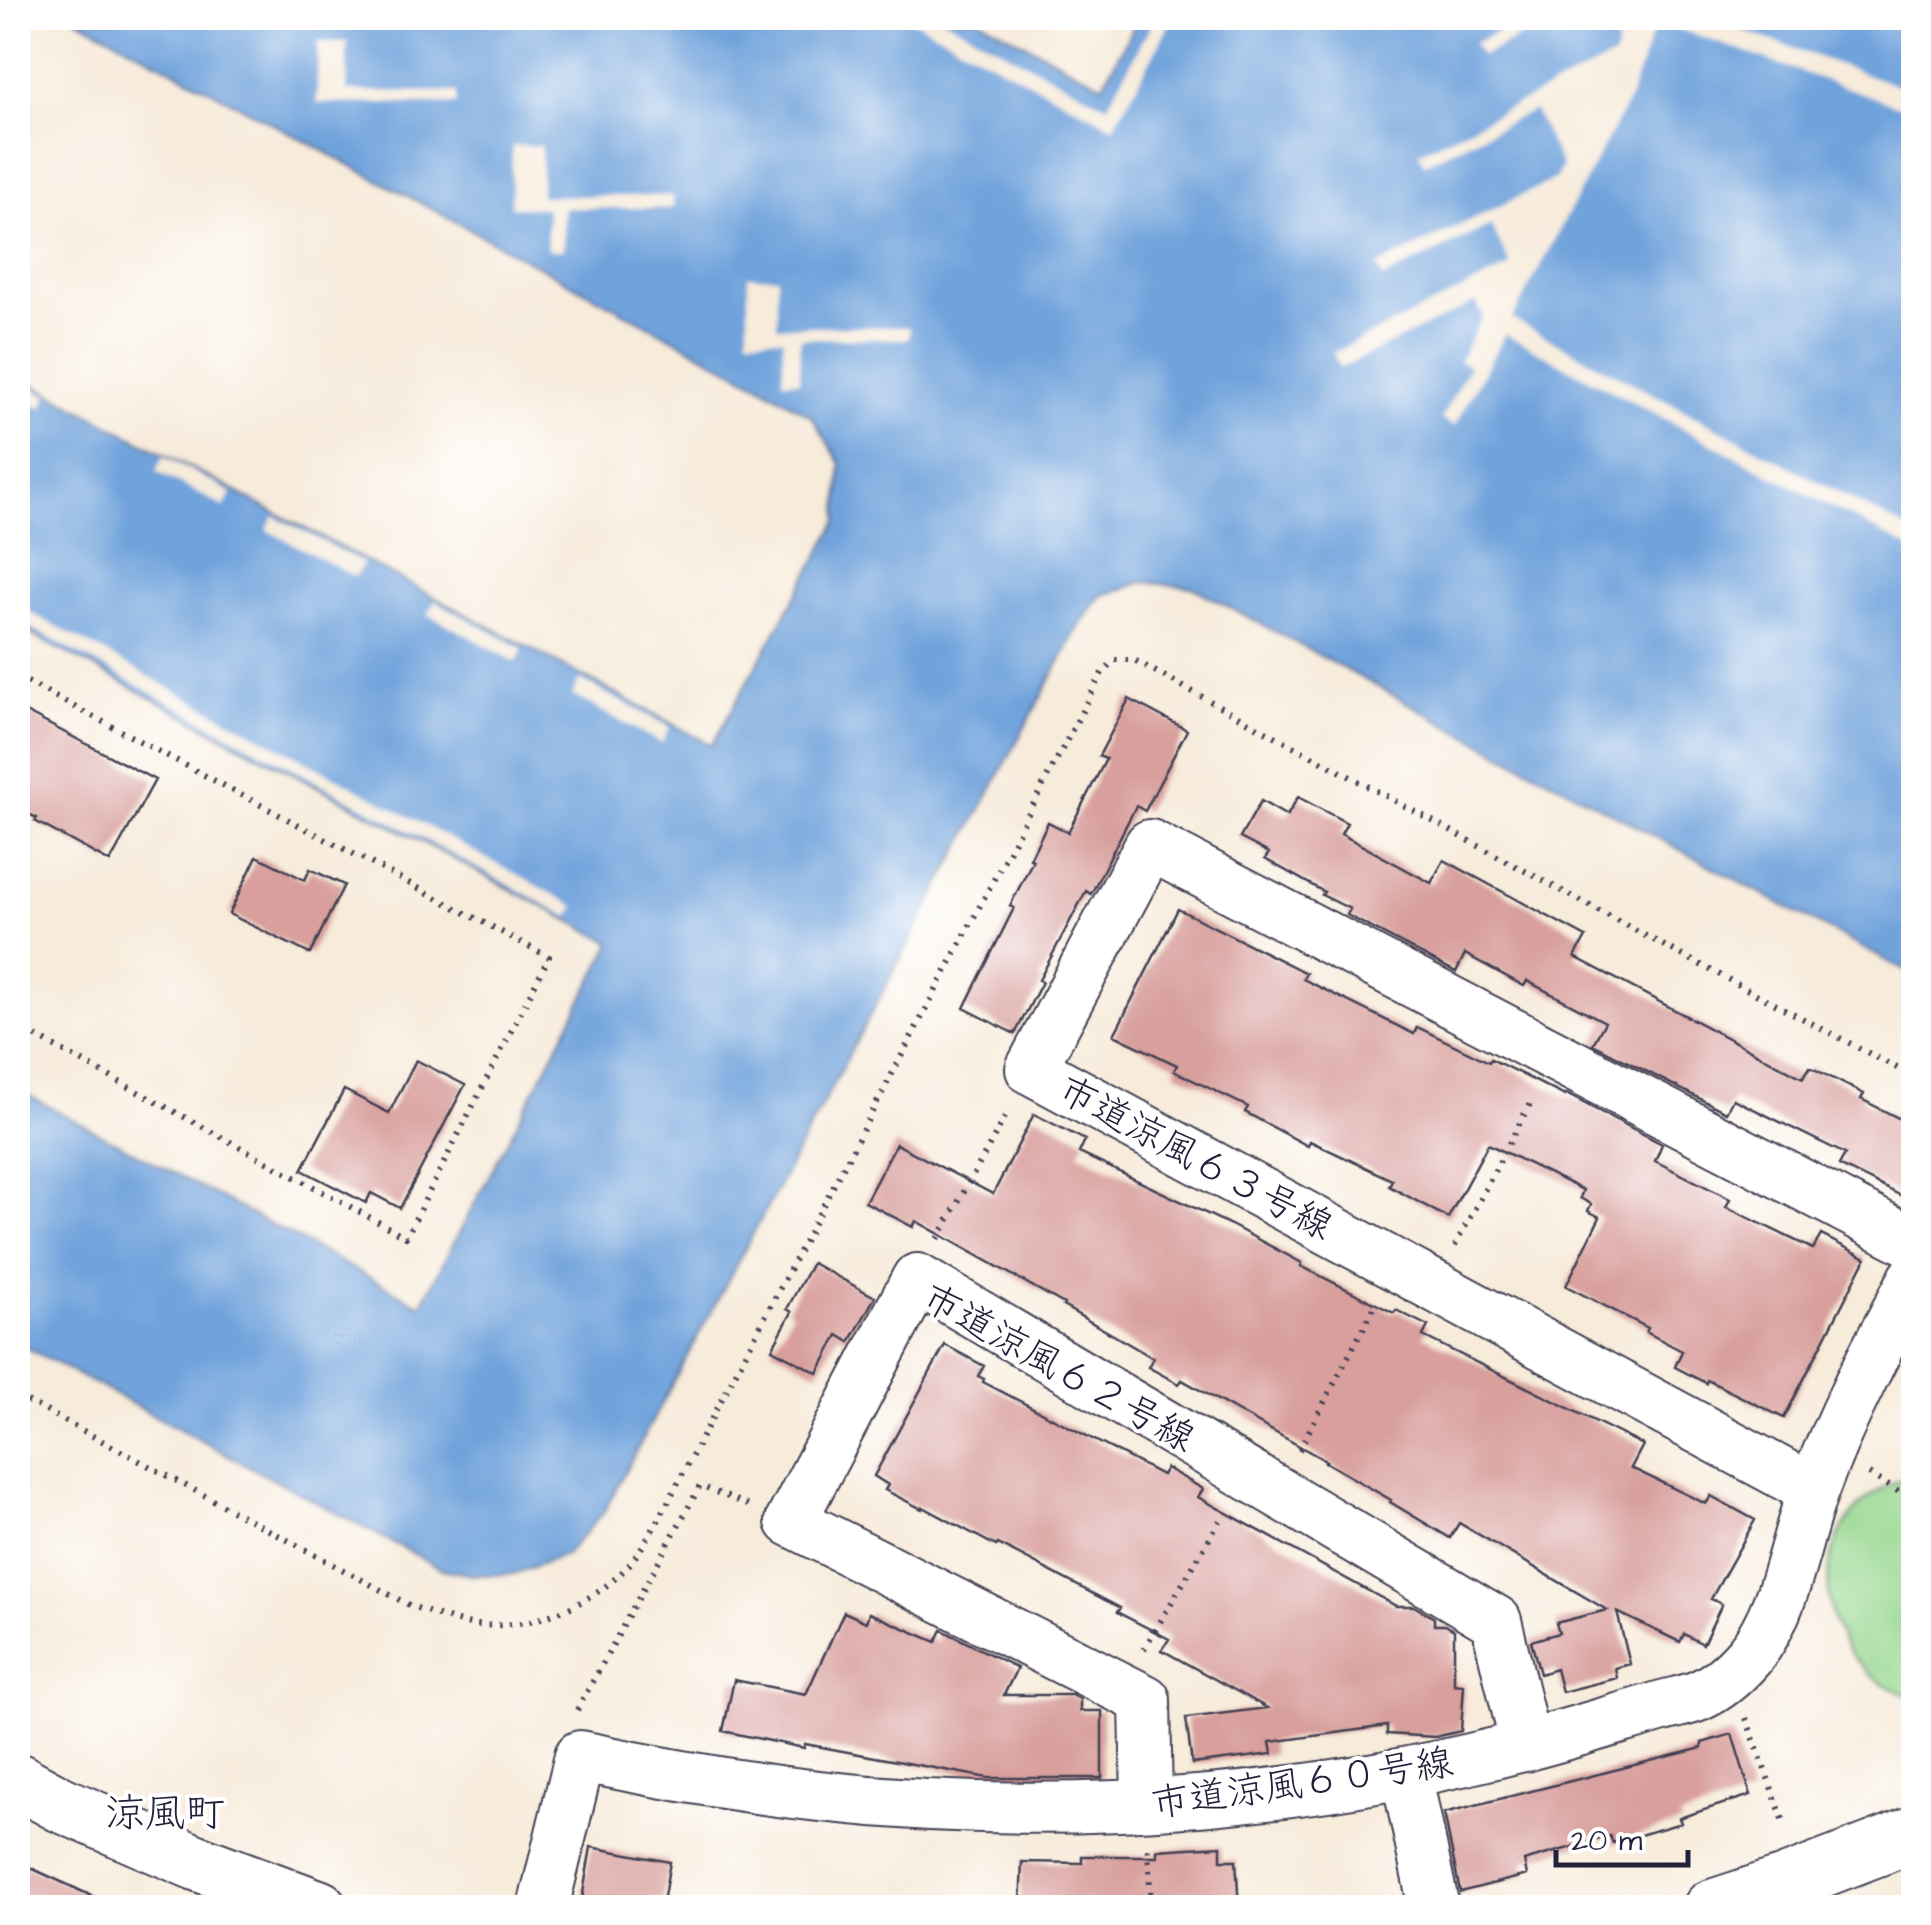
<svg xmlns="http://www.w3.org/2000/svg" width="1931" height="1925" font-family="'Architects Daughter','Klee One',sans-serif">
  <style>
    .green { fill: #96d78e; stroke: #5c7c64; stroke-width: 2.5 }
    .water { fill: #70a2db; stroke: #49628b; stroke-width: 2.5 }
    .pier { fill: #f7ebda }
    .building { fill: #d89f9c }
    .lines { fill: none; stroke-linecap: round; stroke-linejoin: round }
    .street-casing { stroke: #424053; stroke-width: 54 }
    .secondary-casing { stroke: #424053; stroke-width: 59 }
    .path { stroke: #424053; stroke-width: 6; stroke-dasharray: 2.5 8; stroke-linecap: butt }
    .street { stroke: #fff; stroke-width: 50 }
    .secondary { stroke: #fff; stroke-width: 55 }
    .labels { text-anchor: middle; stroke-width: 8; stroke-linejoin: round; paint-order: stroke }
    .street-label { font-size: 38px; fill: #22223b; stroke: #fff }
    .neighbourhood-label { font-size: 40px; fill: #22223b; stroke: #fff }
  </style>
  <rect width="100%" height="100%" fill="#fff"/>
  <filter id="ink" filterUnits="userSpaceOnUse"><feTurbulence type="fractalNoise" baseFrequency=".01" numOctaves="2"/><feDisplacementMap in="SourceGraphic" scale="20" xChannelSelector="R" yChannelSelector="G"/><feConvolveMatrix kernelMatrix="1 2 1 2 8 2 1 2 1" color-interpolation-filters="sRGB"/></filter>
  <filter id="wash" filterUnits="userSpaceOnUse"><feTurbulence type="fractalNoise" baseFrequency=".0048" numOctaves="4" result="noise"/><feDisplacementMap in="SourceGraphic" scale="40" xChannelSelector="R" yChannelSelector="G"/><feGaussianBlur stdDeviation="2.25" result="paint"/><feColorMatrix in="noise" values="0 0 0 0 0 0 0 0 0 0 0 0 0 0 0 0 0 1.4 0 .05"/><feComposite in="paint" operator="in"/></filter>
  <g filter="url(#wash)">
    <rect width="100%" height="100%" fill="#f7ebda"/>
    <path class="green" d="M1913,1476H1914L1913,1697C1801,1663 1799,1506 1913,1476Z"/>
    <path class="water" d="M76,18H977L1103,85L1138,18H1913V975L1192,587L1144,582L1100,596L1077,630L603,1513L565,1555L513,1574L473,1575L442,1569L18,1343V1090L421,1305L612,943L18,627V376L712,745L838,521L841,464L812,417L762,386Z"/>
    <path class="pier" d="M165,18H305V23L165,22Z
      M908,18H942L1107,106L1155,18H1173L1114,127Z
      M1526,18H1560L1481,56L1474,43Z
      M1605,18H1708L1913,91V111L1656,21L1630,97L1512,319L1913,532V550L1505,334L1454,426L1441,419L1469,366L1459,361L1483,316L1476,302L1340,368L1333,353L1509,267L1510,264L1491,225L1383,278L1377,266L1555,179L1562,167L1534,110L1424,164L1419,152L1614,57L1618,45Z
      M318,42H347V91L457,92V104L317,103Z
      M512,146H541V196H673V208H563V250H547V208L511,207Z
      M748,276L777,277V326L909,327V339L800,338L799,381H783V338H748Z
      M18,379L48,396L42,408L18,395Z
      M164,456L232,493L224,507L156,471Z
      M274,516L363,563L355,577L267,530Z
      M435,601L523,649L516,662L428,614Z
      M18,606L575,906H576L569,917L18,621Z
      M580,680L670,727L662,743L572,695Z"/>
    <g id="blocks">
      <path class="building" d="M1129,699L1187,730L1145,811L1136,806L1091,894L1086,891L1039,980L1042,982L1015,1034L964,1008L1014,908L1010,906L1033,860L1030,859L1048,822L1068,832L1106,759L1099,756Z
        M18,708L155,780L110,862L35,821L37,818L18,809Z
        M1298,797L1347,823L1341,834L1431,883L1444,860L1586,937L1575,957L1803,1078L1810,1067L1864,1094L1861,1099L1914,1126V1202L1839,1165L1845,1154L1733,1099L1726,1112L1593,1044L1605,1022L1527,981L1524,986L1465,954L1456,972L1347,915L1350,909L1322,895L1324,892L1265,859L1269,853L1240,838L1261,801L1287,816Z
        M257,856L305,880L310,869L344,885L310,954L229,914Z
        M1178,909L1306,973L1303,979L1414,1034L1417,1027L1489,1062L1491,1059L1565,1096L1566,1094L1662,1144L1655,1161L1730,1199L1726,1207L1813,1249L1821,1235L1866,1258L1784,1418L1707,1380L1706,1383L1675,1367L1682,1351L1646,1332L1648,1328L1566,1286L1600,1217L1588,1211L1591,1204L1580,1198L1583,1190L1488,1144L1448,1218L1389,1186L1392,1180L1310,1141L1308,1146L1245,1112L1248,1107L1174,1071L1177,1065L1114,1035Z
        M416,1060L465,1085L400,1208L371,1193L366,1203L302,1170L344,1090L389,1113Z
        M1034,1114L1085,1140L1079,1153L1231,1225L1302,1263L1301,1266L1394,1313L1396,1310L1428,1326L1423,1336L1643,1445L1631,1468L1706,1504L1711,1496L1755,1520L1711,1599L1722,1604L1703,1644L1684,1634L1680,1642L1617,1612L1630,1664L1615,1668L1617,1678L1562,1692L1556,1669L1540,1674L1531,1641L1559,1633L1556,1623L1607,1610L1459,1523L1450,1538L1390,1502L1391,1500L1325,1462L1326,1461L1182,1380L1179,1384L1148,1367L1153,1358L1063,1306L1064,1304L916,1221L913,1227L865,1202L896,1144L993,1194Z
        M812,1263L875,1297L850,1342L838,1335L818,1373L772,1349L792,1312L787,1309Z
        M945,1345L984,1366L978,1376L984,1379L983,1382L1162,1475L1166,1468L1203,1489L1198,1497L1396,1606H1414L1434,1618V1625H1445L1454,1630V1684L1464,1685L1461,1731L1435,1737L1387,1734V1726L1270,1742L1272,1754L1192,1764L1186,1718L1267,1708L1162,1650L1169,1639L1117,1612L1120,1608L998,1544L996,1546L923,1507L922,1509L885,1490L888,1485L874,1476Z
        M844,1612L866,1622L869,1613L936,1642L942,1630L1017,1668L1004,1695H1072L1080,1699V1711H1102V1778H988L805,1744L804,1748L723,1731L734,1680L806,1694Z
        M1732,1734L1751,1795L1679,1818L1681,1823L1613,1843L1610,1836L1524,1861L1527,1875L1460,1892L1444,1813L1702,1748V1743Z
        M1221,1846V1860H1236L1239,1908H1020L1022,1862L1082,1863V1856H1157V1850Z
        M591,1847L670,1862L662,1908H630L582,1899Z
        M18,1862L118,1908H18Z"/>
    </g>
  </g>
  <g filter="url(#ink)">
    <use href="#blocks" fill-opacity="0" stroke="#424053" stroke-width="2.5"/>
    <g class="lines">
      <defs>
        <path id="street" d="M1813,1490L1031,1069L1150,845L1914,1243
          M1406,1773L1434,1908
          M1147,1804L1145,1700L791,1521L917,1279L1496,1621L1526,1746
          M543,1908L580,1756C659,1773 739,1787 819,1796C1074,1824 1336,1802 1581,1730C1607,1722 1633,1715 1659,1707C1672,1703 1686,1701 1698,1696C1717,1688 1736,1671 1749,1656C1785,1613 1794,1543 1813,1491C1840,1417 1877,1348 1914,1279"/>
        <path id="secondary" d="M18,1781L60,1804L195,1862L319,1908
          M1711,1908L1781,1885L1914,1834"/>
      </defs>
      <use href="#street" class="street-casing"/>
      <use href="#secondary" class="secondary-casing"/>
      <path class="path" d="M18,677L549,957L406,1237L18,1027
        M938,1239L1009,1110
        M1455,1246L1533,1098
        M18,1396L411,1606C433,1613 457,1623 479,1625C529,1629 587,1607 622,1572C637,1558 647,1538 658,1521L1103,671L1115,660H1134L1642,934L1914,1077
        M1299,1450L1375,1306
        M1869,1474L1914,1501
        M1144,1649L1224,1514
        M577,1710L700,1486L748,1505
        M1746,1718L1784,1822
        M1148,1849L1151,1908"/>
      <use href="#street" class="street"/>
      <use href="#secondary" class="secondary"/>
    </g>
  </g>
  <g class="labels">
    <g class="street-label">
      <text transform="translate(1196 1157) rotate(28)" y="13">市道涼風６３号線</text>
      <text transform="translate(1059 1367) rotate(29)" y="13">市道涼風６２号線</text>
      <text transform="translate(1302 1782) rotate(-8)" y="13">市道涼風６０号線</text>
    </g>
    <g class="neighbourhood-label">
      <text x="165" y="1826">涼風町</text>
    </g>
  </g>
  <rect width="1931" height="1925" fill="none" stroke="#fff" stroke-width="60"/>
  <path d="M1556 1850v15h132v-15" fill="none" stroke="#22223b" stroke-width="5"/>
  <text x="1571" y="1850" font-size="30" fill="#22223b" stroke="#ffffff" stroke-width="8" paint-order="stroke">20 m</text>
</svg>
